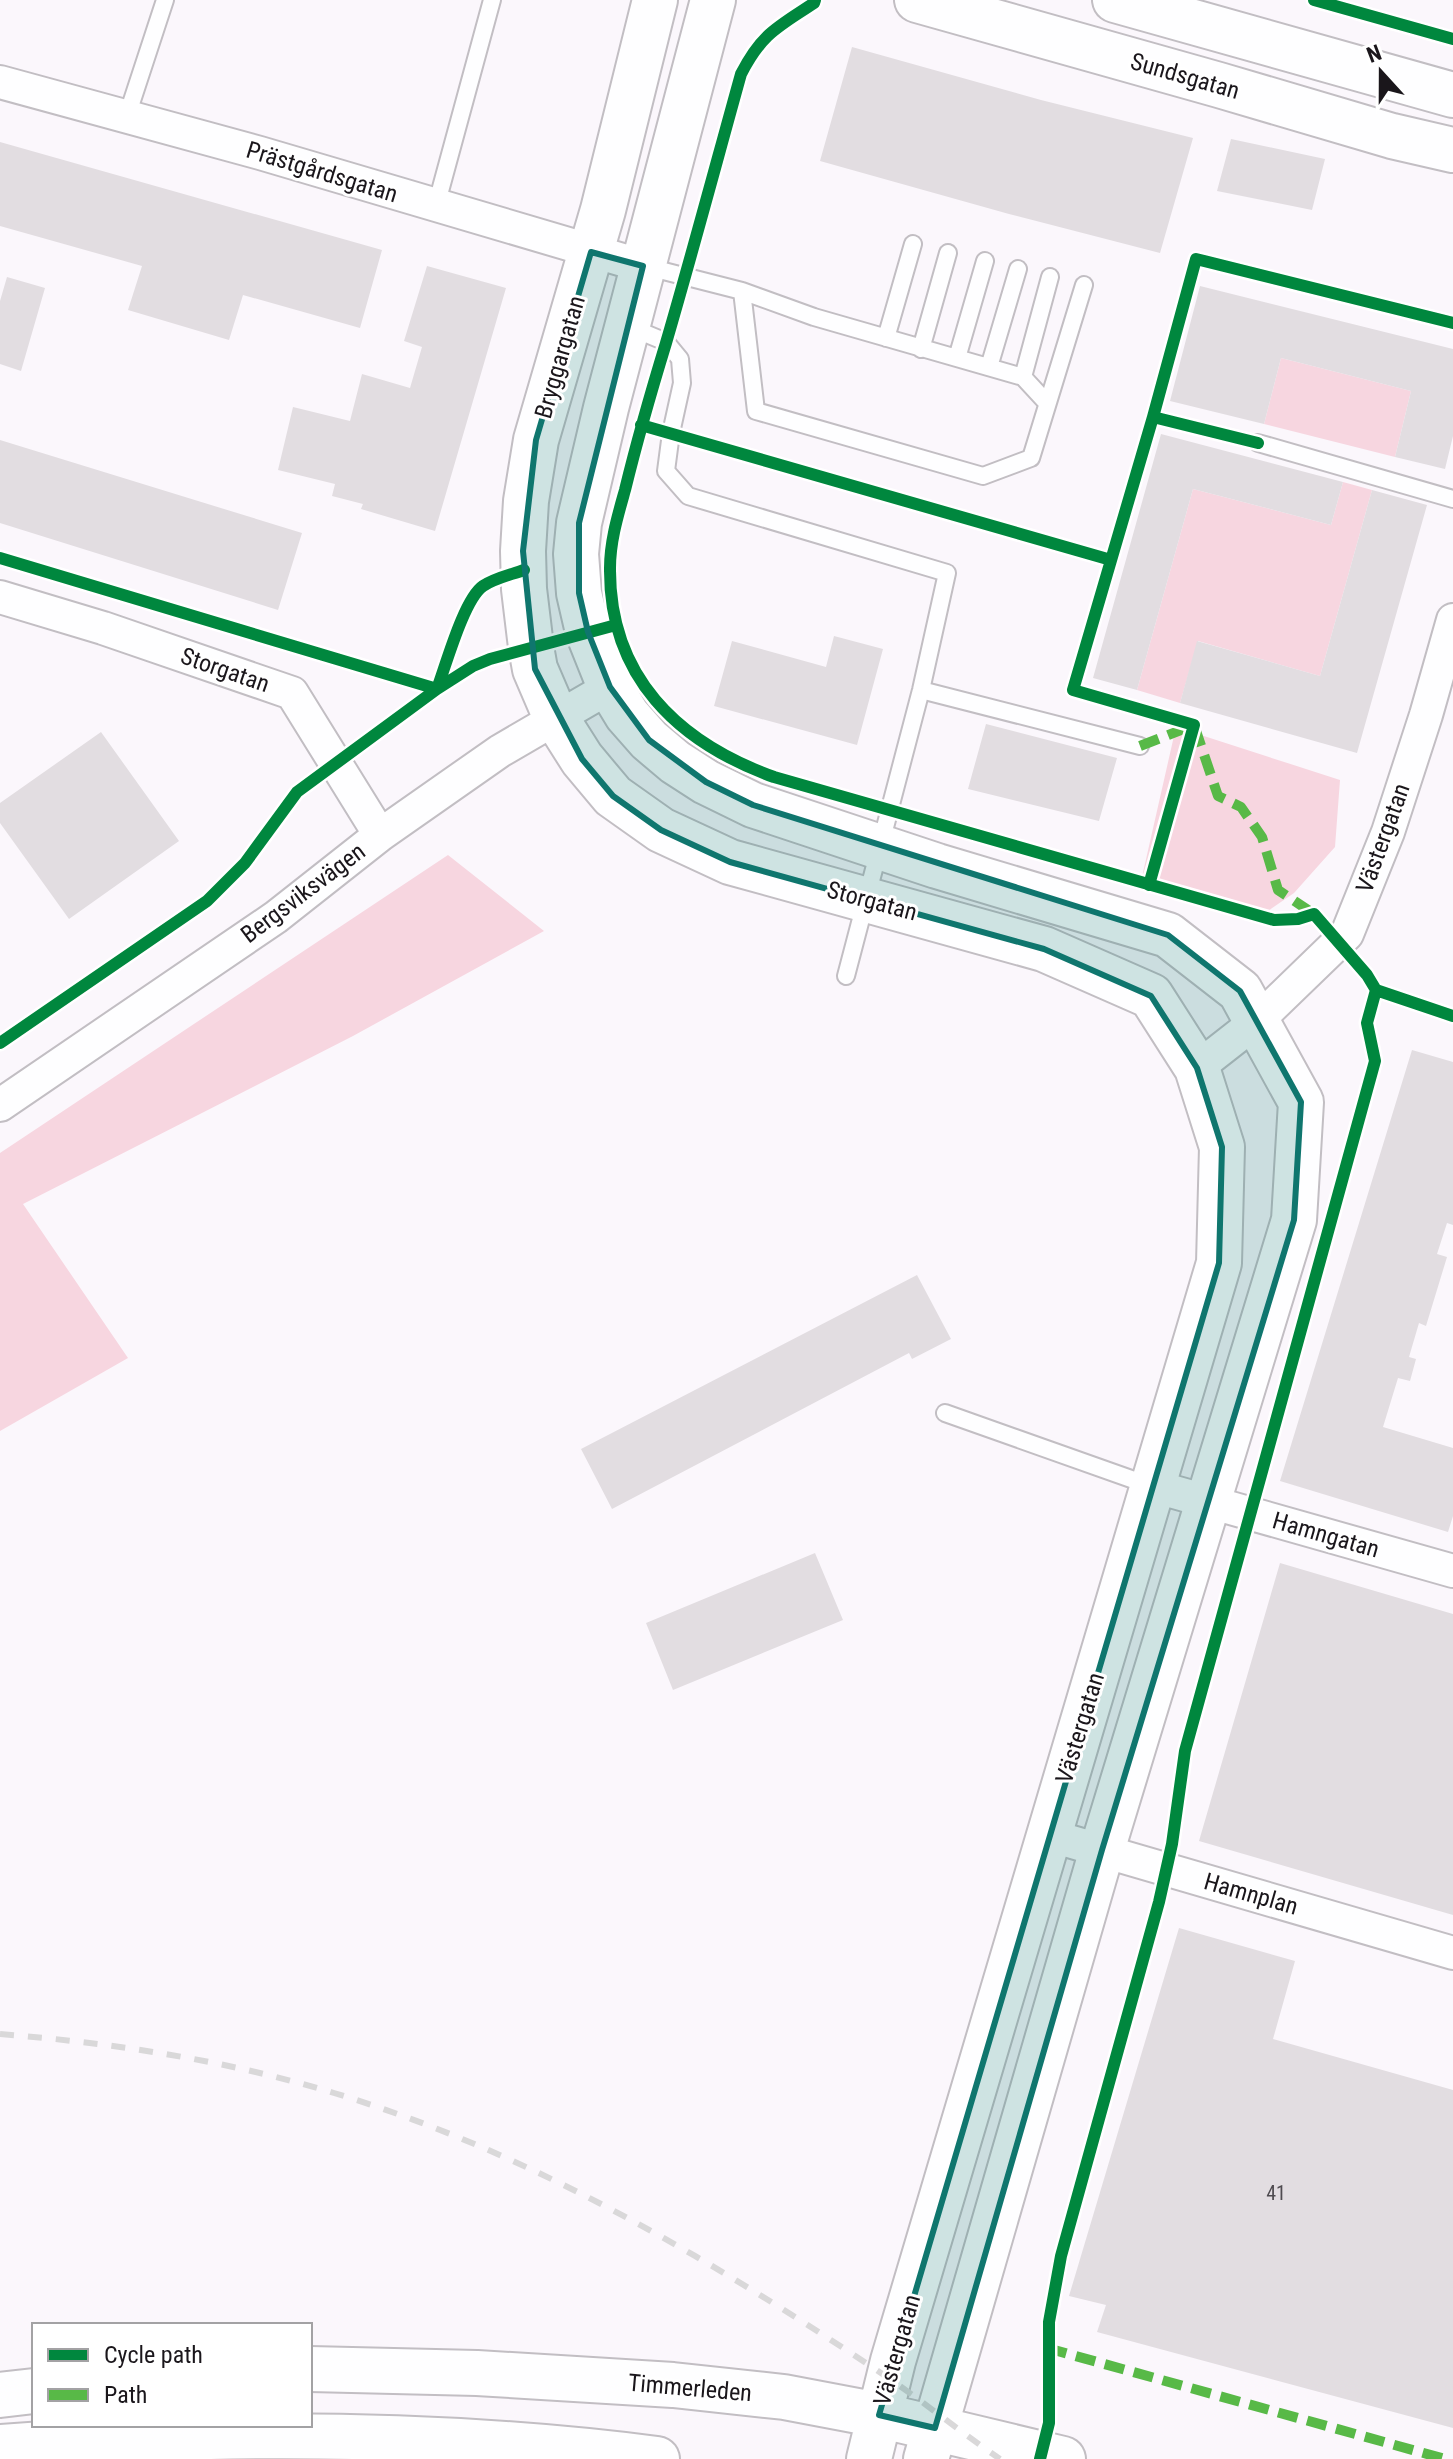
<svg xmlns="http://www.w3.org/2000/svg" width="1453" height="2459" font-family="'Roboto Condensed',sans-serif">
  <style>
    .green { fill: #f7d6e0 }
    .building { fill: #e2dde1 }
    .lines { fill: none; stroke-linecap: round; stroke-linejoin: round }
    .lane-casing { stroke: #c2bec3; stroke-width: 20 }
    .street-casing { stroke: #c2bec3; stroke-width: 36 }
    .secondary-casing { stroke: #c2bec3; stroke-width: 48 }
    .lane { stroke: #fefeff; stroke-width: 16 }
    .street { stroke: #fefeff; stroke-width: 32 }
    .secondary { stroke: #fefeff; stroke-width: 44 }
    .rail { stroke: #d9d8d9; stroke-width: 6; stroke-dasharray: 14 14; stroke-linecap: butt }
    .quiet { stroke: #58b947; stroke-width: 10; stroke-dasharray: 20 10; stroke-linecap: butt }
    .cycleway-casing { stroke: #fff; stroke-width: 17 }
    .cycleway { stroke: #00873e; stroke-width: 12 }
    .marked { fill: #0f766e; fill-opacity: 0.2; stroke: #0f766e; stroke-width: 6; stroke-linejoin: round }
    .labels { text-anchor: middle; stroke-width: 6; stroke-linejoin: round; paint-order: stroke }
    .number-label { font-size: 20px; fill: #4f4b50 }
    .street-label { font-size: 24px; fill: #1a161b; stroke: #fff }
  </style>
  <rect width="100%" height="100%" fill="#fbf7fc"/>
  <path class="green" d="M1281,358L1411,391L1395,457L1264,424Z
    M1343,482L1372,490L1320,676L1198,641L1180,703L1137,690L1193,489L1331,525Z
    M1176,727L1340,780L1335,847L1294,893L1268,911L1227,906L1142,877Z
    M448,855L544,931L353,1036L23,1204L128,1358L0,1431V1153Z"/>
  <path class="building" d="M852,47L1041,100L1193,138L1160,253L1009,214L820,161Z
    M1231,139L1325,159L1312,210L1217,191Z
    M0,142L382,250L360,328L243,295L229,340L128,310L142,266L0,226Z
    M427,266L506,288L435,531L361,509L363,504L332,496L335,484L278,470L293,407L350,421L362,374L410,388L422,347L404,341Z
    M7,277L45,288L21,371L0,364V301Z
    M1200,286L1453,349V436L1445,469L1395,457L1411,391L1281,358L1264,424L1170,401Z
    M1161,434L1343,482L1331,525L1193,489L1137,690L1093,678Z
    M0,440L302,533L278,610L0,523Z
    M1372,490L1427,505L1357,753L1180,703L1197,641L1320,676Z
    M834,636L883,649L857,745L714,706L732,641L826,667Z
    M986,724L1117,758L1099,821L968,789Z
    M101,732L179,841L69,919L0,823V803Z
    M1412,1050L1453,1062V1225L1447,1223L1437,1254L1447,1257L1426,1326L1419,1323L1409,1357L1416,1359L1410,1381L1398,1378L1383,1427L1453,1448V1516L1448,1532L1280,1481Z
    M917,1275L951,1339L912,1359L909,1353L612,1509L581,1449Z
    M815,1553L843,1620L673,1690L646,1623Z
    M1280,1563L1453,1614V1915L1199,1841Z
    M1179,1928L1295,1961L1273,2039L1453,2090V2428L1097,2332L1106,2305L1069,2296Z"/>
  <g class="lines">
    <defs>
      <path id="lane" d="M127,116L165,0
        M436,206L492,0
        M644,266L742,291L814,317L1023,377L1047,403
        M742,291L756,411L983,476L1031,458L1084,285
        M630,327L666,342L680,359L682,383L671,433L666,471L688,496L947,573L921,690L846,976
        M886,338L913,244
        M921,349L948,253
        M957,358L985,261
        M989,367L1018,269
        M1023,377L1050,277
        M1258,443L1453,499
        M921,690L1140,746
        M945,1413L1151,1486"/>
      <path id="street" d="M0,82L260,153L643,266
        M0,597L103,628L292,693L380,835
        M1197,1068L1257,1021L1347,934L1388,832L1426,715L1453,620
        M0,1105L276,917L380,835L500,751L610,687
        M1153,1486L1453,1571
        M1048,1835L1453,1953"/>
      <path id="secondary" d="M655,0L603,210L536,440L526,501L523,551L524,589L531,647L535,669L556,718L582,759L613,796L661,830L730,862L1044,949L1151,996L1197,1068L1222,1147L1219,1263L893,2361L869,2459
        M713,0L606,408L579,523L576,554L579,593L588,632L610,687L627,715L649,740L675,762L706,782L753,805L937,866L1168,935L1240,991L1301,1102L1294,1220L1102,1850L926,2459
        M917,0L1219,85L1392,136L1453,150
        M1115,0L1453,95
        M310,2369L477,2373L673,2385L784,2397L879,2415L1063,2459
        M0,2395L34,2391
        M0,2447C218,2431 440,2431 657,2459"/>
    </defs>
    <use href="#lane" class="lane-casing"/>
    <use href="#street" class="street-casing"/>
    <use href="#secondary" class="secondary-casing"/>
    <use href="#lane" class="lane"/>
    <use href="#street" class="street"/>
    <use href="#secondary" class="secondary"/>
    <path class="rail" d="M0,2034C113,2043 225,2060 334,2093C533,2153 715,2262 887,2377C925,2403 962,2433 1000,2459"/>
    <path class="quiet" d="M1140,746L1194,725L1218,796L1241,807L1262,837L1278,890L1314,914
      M1047,2348L1445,2459"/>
    <defs>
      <path id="cycleway" d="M815,0L814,3C778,27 762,33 741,74C716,164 692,254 666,343C651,392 637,441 625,490C618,515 610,541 610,568C609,676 677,742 774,777L1274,920L1298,919L1314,914L1367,975L1376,990L1453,1016
        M1314,0L1453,39
        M1153,417L1258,443
        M641,425L1111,560
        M0,558L437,689
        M437,689C446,665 464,599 483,586C495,578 510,575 524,570
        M1149,885L1194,725L1073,690L1153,417L1196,259L1453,323
        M0,1043L207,901L245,863L297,792L437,689L473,666L490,659L616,625
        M1040,2459L1049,2423V2322L1061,2256L1159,1902L1172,1844L1185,1751L1375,1061L1367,1023L1376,990"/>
    </defs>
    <use href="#cycleway" class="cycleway-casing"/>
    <use href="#cycleway" class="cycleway"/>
  </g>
  <path class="marked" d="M591,252L643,266L579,523V593L588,632L610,687L649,740L706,782L753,805L1168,935L1240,991L1301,1102L1294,1220L1102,1850L935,2428L879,2415L1219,1263L1222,1147L1197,1068L1151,996L1044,949L730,862L661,830L613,796L582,759L535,669L523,551L536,440Z"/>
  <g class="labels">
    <g class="number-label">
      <text x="1276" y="2200">41</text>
    </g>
    <g class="street-label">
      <text transform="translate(1185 76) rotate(16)" y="8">Sundsgatan</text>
      <text transform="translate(322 172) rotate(17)" y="8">Prästgårdsgatan</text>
      <text transform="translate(560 357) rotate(-74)" y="8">Bryggargatan</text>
      <text transform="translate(225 670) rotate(19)" y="8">Storgatan</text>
      <text transform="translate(1383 838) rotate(-70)" y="8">Västergatan</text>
      <text transform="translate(303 893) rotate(-37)" y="8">Bergsviksvägen</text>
      <text transform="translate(872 901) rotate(15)" y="8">Storgatan</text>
      <text transform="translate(1326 1535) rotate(16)" y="8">Hamngatan</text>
      <text transform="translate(1080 1728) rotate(-73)" y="8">Västergatan</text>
      <text transform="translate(1251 1894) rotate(16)" y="8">Hamnplan</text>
      <text transform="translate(897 2350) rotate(-74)" y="8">Västergatan</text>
      <text transform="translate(690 2388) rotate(5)" y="8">Timmerleden</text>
    </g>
  </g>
  <rect x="32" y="2323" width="280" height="104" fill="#ffffff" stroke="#a3a2a4" stroke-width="2"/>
  <rect x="48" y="2349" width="40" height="12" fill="#00873e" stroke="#a3a2a4" stroke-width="2"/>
  <text x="104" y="2363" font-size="24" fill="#1a161b">Cycle path</text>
  <rect x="48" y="2389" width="40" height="12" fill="#58b947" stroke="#a3a2a4" stroke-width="2"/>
  <text x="104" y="2403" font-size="24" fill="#1a161b">Path</text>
  <g transform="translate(1381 72) rotate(339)" stroke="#ffffff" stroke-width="6" paint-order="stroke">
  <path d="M0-6L14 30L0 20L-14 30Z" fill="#1a161b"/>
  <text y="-12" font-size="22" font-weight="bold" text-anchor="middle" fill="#1a161b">N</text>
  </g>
</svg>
